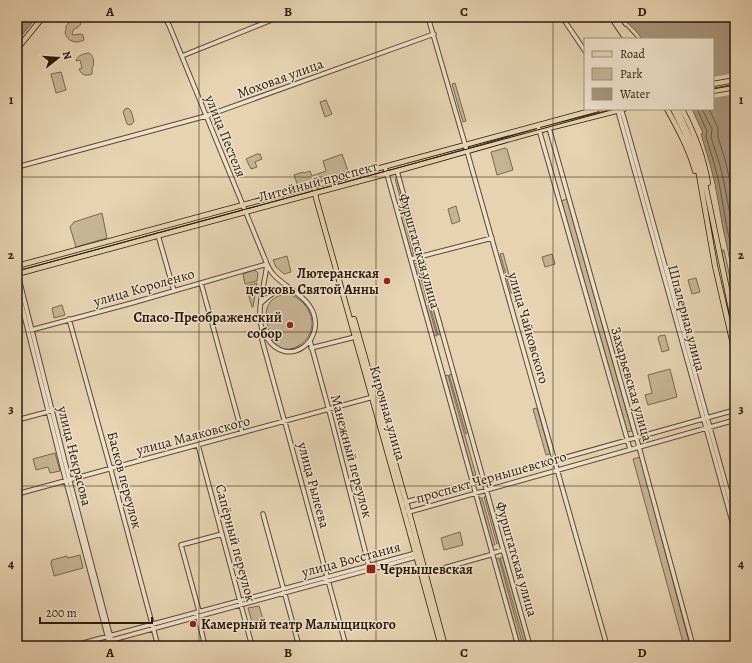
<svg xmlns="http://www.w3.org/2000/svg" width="752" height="663" font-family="Alegreya,serif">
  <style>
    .green { fill: #c7b495; stroke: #796750 }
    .water { fill: #a79479; stroke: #75634d }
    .pier { fill: #e7d3b2 }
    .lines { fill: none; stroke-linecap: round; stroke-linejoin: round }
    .shore { stroke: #695742; stroke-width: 1 }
    .minor-casing { stroke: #5a4834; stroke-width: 5.5 }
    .major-casing { stroke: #2b1a0a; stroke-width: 6 }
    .minor { stroke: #efe2cd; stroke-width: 3.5 }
    .major { stroke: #e7d3b2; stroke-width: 4.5 }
    .tram { stroke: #2b1a0a; stroke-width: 1 }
    .grid { fill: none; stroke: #2b1a0a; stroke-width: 1; stroke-opacity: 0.55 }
    .poi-dot { fill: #8f2418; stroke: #efe2cd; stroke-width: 1.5 }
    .labels { text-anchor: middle; stroke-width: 3; stroke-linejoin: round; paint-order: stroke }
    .street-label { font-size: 14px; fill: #2b1a0a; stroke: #efe2cd }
    .poi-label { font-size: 14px; font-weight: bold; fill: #2b1a0a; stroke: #efe2cd; text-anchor: end }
    .neatline { fill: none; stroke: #2b1a0a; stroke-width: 1.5 }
    .grid-label { font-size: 13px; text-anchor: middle; font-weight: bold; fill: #2b1a0a }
  </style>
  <rect width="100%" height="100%" fill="#e7d3b2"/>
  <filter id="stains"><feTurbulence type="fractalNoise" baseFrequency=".005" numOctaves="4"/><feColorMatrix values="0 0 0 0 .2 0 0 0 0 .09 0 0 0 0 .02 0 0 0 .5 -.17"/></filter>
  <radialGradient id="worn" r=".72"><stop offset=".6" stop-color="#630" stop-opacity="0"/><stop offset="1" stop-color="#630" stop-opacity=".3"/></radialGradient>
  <path class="green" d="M75,18L80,21L81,24L77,28C74,28 73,31 72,34L73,35L81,34L83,35L84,40C76,44 67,42 65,32L66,30V26L72,19Z
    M89,53C94,56 94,62 93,67L92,68V74C86,76 82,76 79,69L82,68L80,60L76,61C78,55 83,54 89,53Z
    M61,72L66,90L56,93L51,74Z
    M455,83L466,121L463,122L452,84Z
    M326,100L332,114L325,117L320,102Z
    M128,108L131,111L134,121L132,124L130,125L127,124L123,112L125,109Z
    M505,148L507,149L513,170L497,175L491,152Z
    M257,154H260L262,159L255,162L257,167L251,169L246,159Z
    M342,154L348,171L298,186L294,175L303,172L304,173L310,171L312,176L326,171L323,161Z
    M397,178L418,252L416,253L395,179Z
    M567,199L632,431L627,432L561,201Z
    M456,206L460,221L452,224L448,209Z
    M402,210L414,254H411L399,211Z
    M102,213L107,238L76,247L70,227L74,222Z
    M722,250H724L735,300V318L724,269Z
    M503,253L514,293H511L500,254Z
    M552,254L555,264L545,267L542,257Z
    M287,256L291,272L284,274L276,267L273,260Z
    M421,262L441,333L440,334L438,335L418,263Z
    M417,263L437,336H436L434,335L414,264Z
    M254,270L256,271L258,273L257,281L245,284L243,274Z
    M696,278L700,292L692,294L688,280Z
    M257,283L253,307H252L246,286Z
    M284,294C301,294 316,314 311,330C309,337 304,343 298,346C281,356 271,342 268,328C267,320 264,312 269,304C272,298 278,296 284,294Z
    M62,305L65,315L54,318L52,308Z
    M665,335L669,350L662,352L658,338L659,336Z
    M670,369L677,397L648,405L645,395L652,393L648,375Z
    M452,374L468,432L466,434L449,375Z
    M448,375L476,475L473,476L445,376Z
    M537,408L550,454L546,455L533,409Z
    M55,453L60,471L50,473L48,467L36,470L33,459Z
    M640,457L690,646H684L633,459Z
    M486,496L499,543L497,544L484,497Z
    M479,498H482L495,545H492Z
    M460,532L463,545L444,550L441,538Z
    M80,555L83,568L54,576L51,563L52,560L67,556L68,558Z
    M503,557L528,646H525L500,558Z
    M499,558L523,646H520L496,559Z
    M259,606L263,619L252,622L248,608Z"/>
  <path class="water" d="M17,17H37L17,41Z
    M621,17H735V284L723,228L715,184L710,164L701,134L703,133L692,109H713V39H642L636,31Z"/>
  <path class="pier" d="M735,73V94L713,98V77Z"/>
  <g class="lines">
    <path class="shore" d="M697,109L707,131L706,137L714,163L719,183L727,228L735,265
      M702,109L712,129L711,137L719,162L724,182L735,242
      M709,109L718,128V137L725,160L730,181L735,211"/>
    <defs>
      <path id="minor" d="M164,17L169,25L267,264C269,268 270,271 273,274C285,288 305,294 313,312C325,342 287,369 267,338C264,334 262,330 261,325C257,306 265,283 267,264
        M428,17L467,151L607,646
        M562,17L585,51
        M182,56L279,17
        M621,109L624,118L735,518
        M618,111L735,532
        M538,126L630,449
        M549,128L639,447L693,646
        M17,167L206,116L434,34
        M385,167L518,646
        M397,171L530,646
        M158,235L174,291
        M411,259L492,238
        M17,271L68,474L113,646
        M201,283L242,433
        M17,287L64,474L110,646
        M261,303C270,295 278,287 291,290
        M69,319L112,474L158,646
        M31,330L132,303L267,264
        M262,330V340L283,416L286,426L346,646
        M310,341L330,414L369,566
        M311,348L355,337
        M17,420L51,411
        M198,445L252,646
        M17,494L373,397
        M405,503L406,502L735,410
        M407,511L409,512L735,420
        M263,514L299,646
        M426,573L490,555L493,553L503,550
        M17,644L18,646
        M72,646L416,553
        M90,646L416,557L418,556
        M205,646L198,617L199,611L181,545L222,534"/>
      <path id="major" d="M611,17L626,39
        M615,17L630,39
        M625,29L634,39
        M17,49L43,17
        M713,84L735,80
        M713,91L735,87
        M667,109C678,129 689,149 695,171
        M673,109L685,133L695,159L699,175L715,266L735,353
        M677,109L693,144L703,174L735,328
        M682,109C695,135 703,155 708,183
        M314,186L316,198L403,508L441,646
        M17,266L598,109
        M17,274L397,171L549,128L624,109
        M354,319L409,512L445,646"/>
    </defs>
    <use href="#minor" class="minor-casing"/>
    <use href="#major" class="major-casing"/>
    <use href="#minor" class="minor"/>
    <use href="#major" class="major"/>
    <path class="tram" d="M713,89L735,85
      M17,271L615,109"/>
  </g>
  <path class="grid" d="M199,17V646M376,17V646M553,17V646M17,177H735M17,332H735M17,486H735"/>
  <g class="poi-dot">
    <circle cx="387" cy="281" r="4"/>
    <circle cx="290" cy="325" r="4"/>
    <rect x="366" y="564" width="10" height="10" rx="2"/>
    <circle cx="193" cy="624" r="4"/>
  </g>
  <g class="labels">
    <g class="street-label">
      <text transform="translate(280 78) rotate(-20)" y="5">Моховая улица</text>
      <text transform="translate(226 136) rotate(68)" y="5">улица Пестеля</text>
      <text transform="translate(318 181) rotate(-15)" y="5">Литейный проспект</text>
      <text transform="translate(420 251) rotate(74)" y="5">Фурштатская улица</text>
      <text transform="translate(144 287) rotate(-16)" y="5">улица Короленко</text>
      <text transform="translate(687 318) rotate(75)" y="5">Шпалерная улица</text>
      <text transform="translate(529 328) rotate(74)" y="5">улица Чайковского</text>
      <text transform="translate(632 384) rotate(74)" y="5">Захарьевская улица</text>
      <text transform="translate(388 413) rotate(74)" y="5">Кирочная улица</text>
      <text transform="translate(193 435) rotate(-15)" y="5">улица Маяковского</text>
      <text transform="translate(75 456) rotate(76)" y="5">улица Некрасова</text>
      <text transform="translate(352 456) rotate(75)" y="5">Манежный переулок</text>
      <text transform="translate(491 477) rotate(-16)" y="5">проспект Чернышевского</text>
      <text transform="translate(125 480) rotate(75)" y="5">Басков переулок</text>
      <text transform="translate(314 485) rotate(75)" y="5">улица Рылеева</text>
      <text transform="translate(236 543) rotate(75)" y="5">Сапёрный переулок</text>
      <text transform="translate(351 559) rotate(-15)" y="5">улица Восстания</text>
      <text transform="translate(517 559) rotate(74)" y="5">Фурштатская улица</text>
    </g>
    <g class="poi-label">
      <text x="379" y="278">Лютеранская<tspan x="379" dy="16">церковь Святой Анны</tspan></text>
      <text x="282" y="322">Спасо-Преображенский<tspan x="282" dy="16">собор</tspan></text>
      <text x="380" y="574" text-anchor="start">Чернышевская</text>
      <text x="201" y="629" text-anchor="start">Камерный театр Малыщицкого</text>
    </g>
  </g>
  <rect width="752" height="663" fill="none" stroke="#e7d3b2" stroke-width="44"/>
  <rect x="584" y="38" width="130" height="72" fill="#efe2cd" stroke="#a1927f"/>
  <rect x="592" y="51" width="20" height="6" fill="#e7d3b2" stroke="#a1927f"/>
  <text x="620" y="58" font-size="12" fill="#2b1a0a">Road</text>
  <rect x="592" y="68" width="20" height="12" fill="#c7b495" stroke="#a1927f"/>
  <text x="620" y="78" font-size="12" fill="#2b1a0a">Park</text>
  <rect x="592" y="88" width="20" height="12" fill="#a79479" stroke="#a1927f"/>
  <text x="620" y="98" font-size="12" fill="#2b1a0a">Water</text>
  <g transform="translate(58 58) rotate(73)" stroke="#efe2cd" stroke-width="3" paint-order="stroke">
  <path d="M0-3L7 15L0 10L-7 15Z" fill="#2b1a0a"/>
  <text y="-6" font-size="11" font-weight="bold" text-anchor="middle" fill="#2b1a0a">N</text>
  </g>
  <path d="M40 617v6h112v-6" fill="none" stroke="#2b1a0a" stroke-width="2"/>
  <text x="46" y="617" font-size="12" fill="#2b1a0a" stroke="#efe2cd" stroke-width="3" paint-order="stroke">200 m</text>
  <rect x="22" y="22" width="708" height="619" class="neatline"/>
  <g class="grid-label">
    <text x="110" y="16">A</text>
    <text x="288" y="16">B</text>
    <text x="464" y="16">C</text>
    <text x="642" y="16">D</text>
    <text x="11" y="104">1</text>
    <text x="741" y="104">1</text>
    <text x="11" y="259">2</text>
    <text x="741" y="259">2</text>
    <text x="11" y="413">3</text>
    <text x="741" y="413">3</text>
    <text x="11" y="568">4</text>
    <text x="741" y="568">4</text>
    <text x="110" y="657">A</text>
    <text x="288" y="657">B</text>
    <text x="464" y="657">C</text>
    <text x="642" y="657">D</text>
  </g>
  <rect width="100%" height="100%" filter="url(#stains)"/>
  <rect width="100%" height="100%" fill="url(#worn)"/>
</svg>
